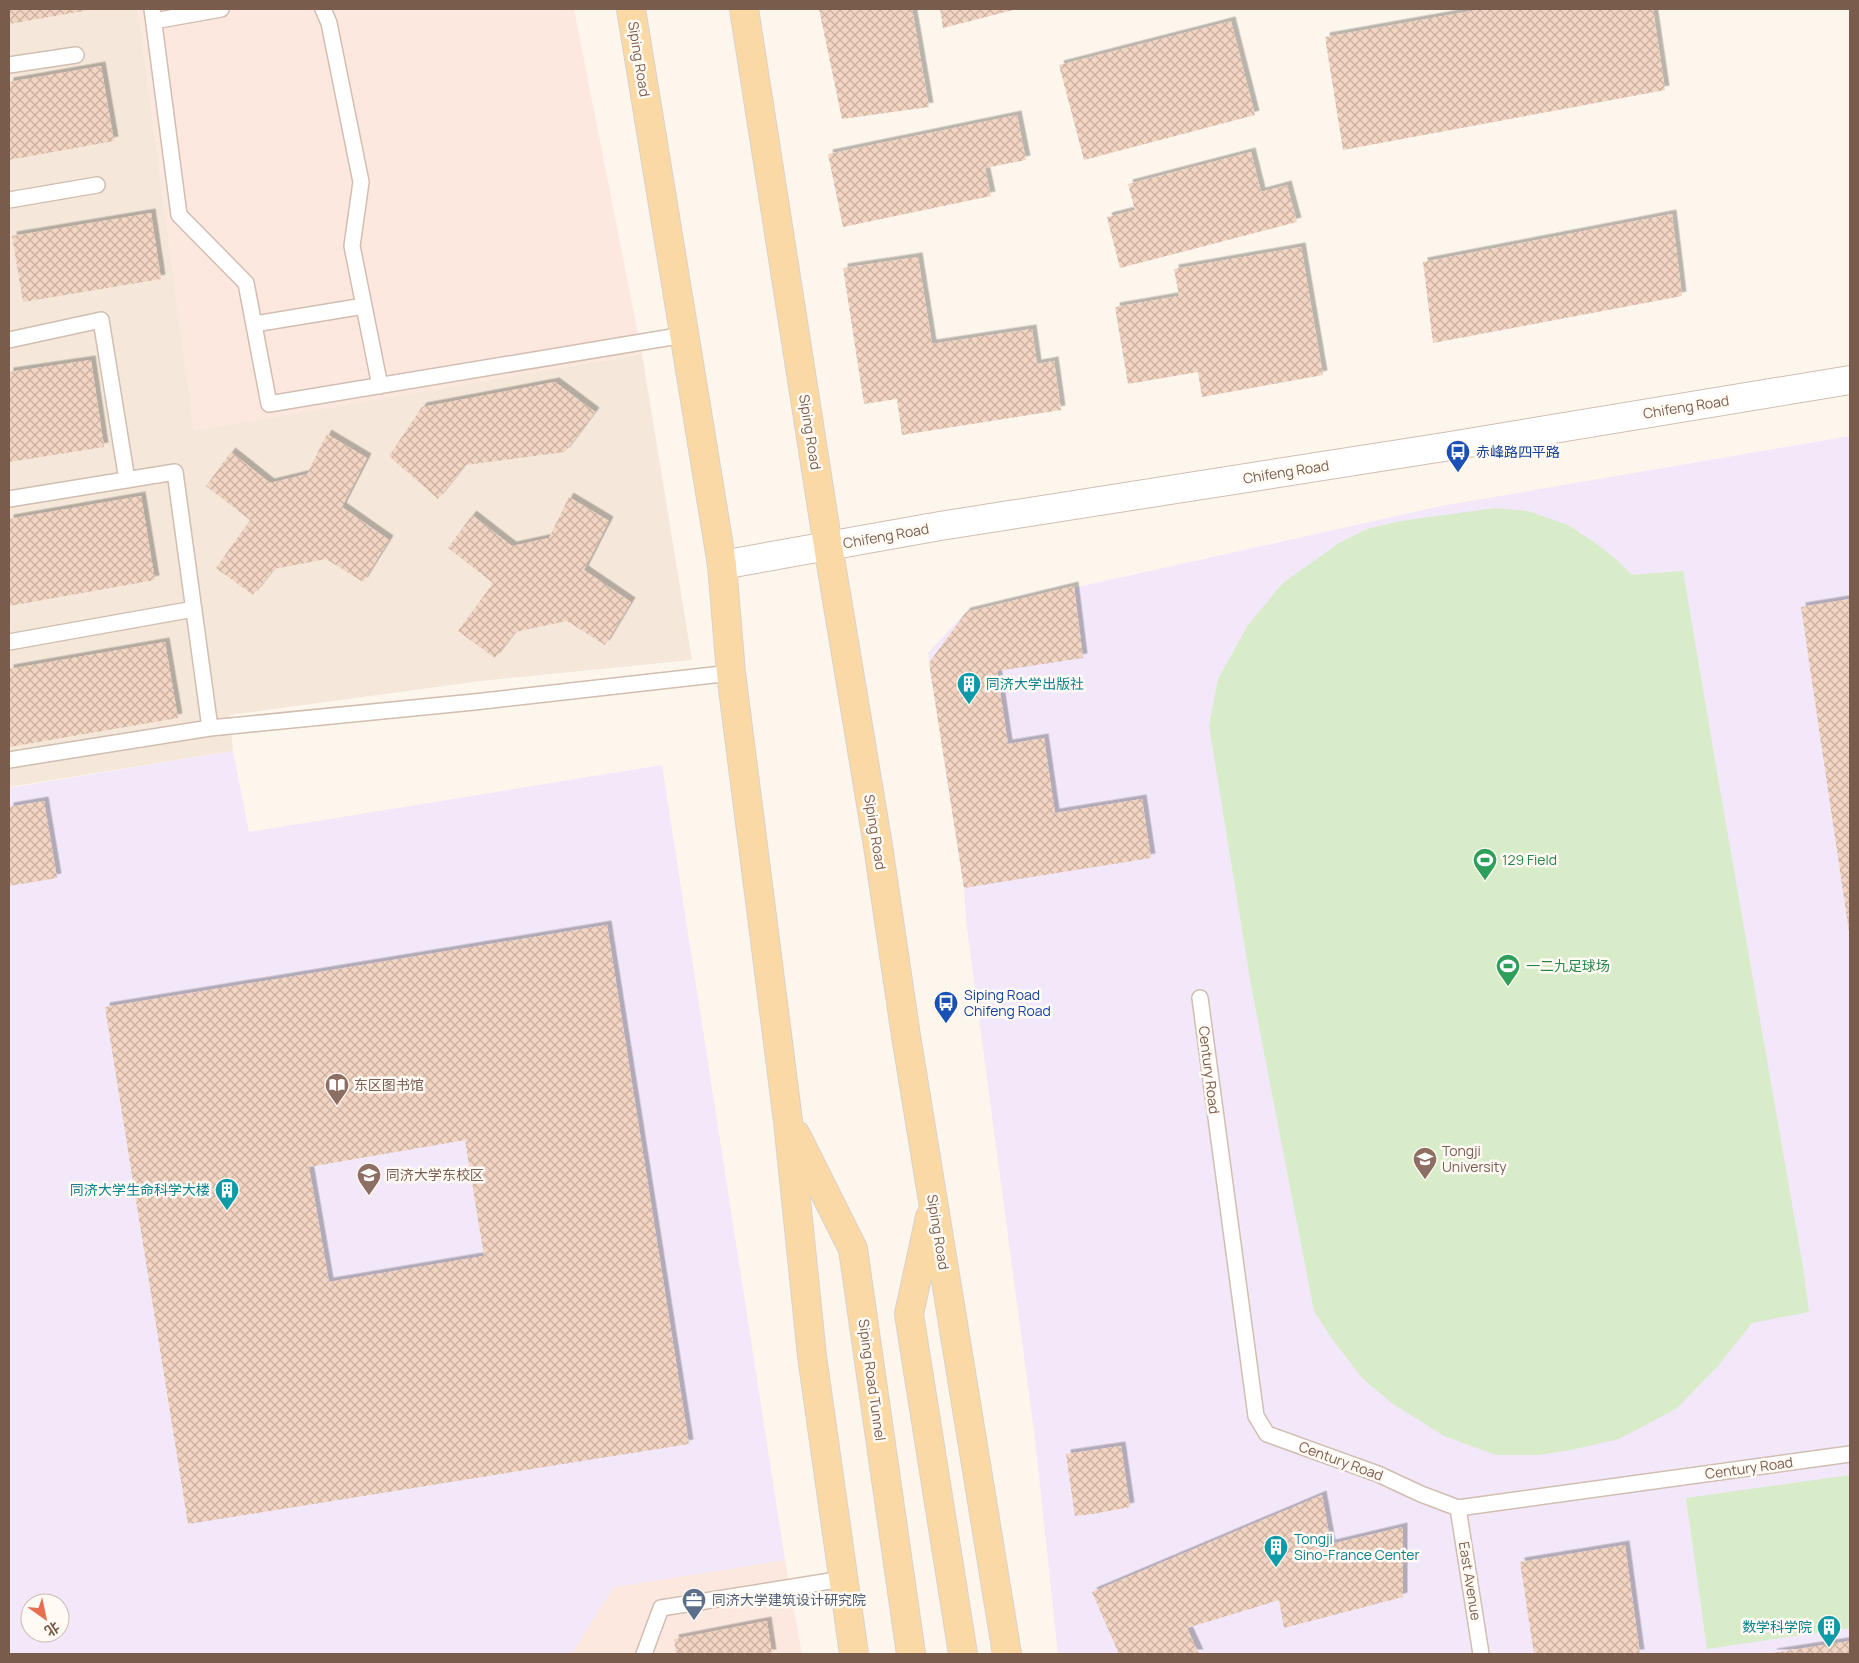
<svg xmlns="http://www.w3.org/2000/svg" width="1859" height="1663" font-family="Manrope,'Noto Sans SC',sans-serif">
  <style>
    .residential { fill: #f5e8da }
    .commercial { fill: #fde8e0 }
    .education { fill: #f3e8fa; fill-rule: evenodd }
    .pitch { fill: #d8ecc9 }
    .building { fill: url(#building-cross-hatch); fill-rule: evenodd; filter: url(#shadow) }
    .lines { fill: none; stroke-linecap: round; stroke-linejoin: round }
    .service-casing { stroke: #d1beb0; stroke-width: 18 }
    .tertiary-casing { stroke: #d1beb0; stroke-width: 30 }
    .primary-casing { stroke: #dad1cd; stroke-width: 30 }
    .service { stroke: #fff; stroke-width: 15 }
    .tertiary { stroke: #fff; stroke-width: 28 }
    .primary { stroke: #fbd9a5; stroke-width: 28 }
    .labels { text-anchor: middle; stroke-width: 5; stroke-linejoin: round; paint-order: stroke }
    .street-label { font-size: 14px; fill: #7a5c4d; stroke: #fffaf3 }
    .transit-label { font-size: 14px; fill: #164399; stroke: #fffaf3; text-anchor: start }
    .culture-label { font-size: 14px; fill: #0d838f; stroke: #fffaf3; text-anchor: start }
    .leisure-label { font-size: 14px; fill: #27864d; stroke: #fffaf3; text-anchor: start }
    .education-label { font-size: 14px; fill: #785e54; stroke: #fffaf3; text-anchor: start }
    .service-label { font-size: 14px; fill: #4e5e75; stroke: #fffaf3; text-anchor: start }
  </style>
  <defs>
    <pattern id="building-cross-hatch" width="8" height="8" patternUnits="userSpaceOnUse" patternTransform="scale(1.25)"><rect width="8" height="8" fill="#f3d5c3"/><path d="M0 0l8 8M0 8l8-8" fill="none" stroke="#cab0a1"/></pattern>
    <filter id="shadow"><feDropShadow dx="4.5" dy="-4.5" stdDeviation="0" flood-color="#0004"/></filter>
  </defs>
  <rect width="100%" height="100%" fill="#fdf6ec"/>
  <path class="residential" d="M9,9H138L194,430L642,354L692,660L481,681L230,715L233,751L9,787Z"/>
  <path class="commercial" d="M138,9H574L642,354L194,431Z
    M785,1560L802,1654H571L614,1587Z"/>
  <path class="education" d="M1850,436V1654H1058L1035,1439L966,921L964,888L928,653L966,612L1441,506Z
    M233,751L249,832L662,765L785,1560L614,1587L571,1654H9V788ZM30,1603H60V1633H30Z"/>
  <path class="pitch" d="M1495,508L1528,511L1568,525L1594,542L1617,560L1632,575L1683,571L1718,778L1804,1273L1809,1312L1752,1323L1717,1367L1676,1409L1619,1439L1571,1450L1539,1455H1496L1444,1436L1393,1404L1363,1379L1332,1339L1314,1311L1251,985L1209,726L1218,679L1248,625L1283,583L1339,543L1367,529L1401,521Z
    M1850,1475V1628L1707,1649L1686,1498Z"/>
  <path class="building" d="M9,9H89V10L9,24Z
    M819,9H912L929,107L842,119Z
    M940,9H1017L943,28Z
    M1483,9H1653L1665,90L1343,150L1325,37Z
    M1231,21L1255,115L1084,160L1059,65Z
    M101,66L114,141L9,160V82Z
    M1017,115L1026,160L985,168L991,196L843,227L828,154Z
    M1251,152L1261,192L1287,185L1297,222L1120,268L1107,217L1135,210L1128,184Z
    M151,213L161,279L23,302L12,236Z
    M1672,214L1682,296L1433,343L1423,262Z
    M1301,247L1323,375L1202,397L1198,372L1128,384L1115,307L1179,296L1174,269Z
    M918,257L932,344L1032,329L1037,364L1054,361L1061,410L902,435L897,399L864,404L843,268Z
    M91,360L104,447L9,462V372Z
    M555,382L595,412L565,452L465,465L438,499L389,456L422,407Z
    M327,434L367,458L342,507L389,540L363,582L326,559L274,569L253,595L216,568L250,520L206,486L231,452L270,483L307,474Z
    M141,496L155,580L9,606V519Z
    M569,497L609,521L584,570L631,602L605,645L567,621L515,632L495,658L458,631L493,583L448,548L472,515L512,546L549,538Z
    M1074,586L1083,658L997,671L1008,744L1044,738L1055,813L1142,799L1151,858L964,888L929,663L966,612Z
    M1850,599V932H1849L1801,607Z
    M165,642L178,718L9,747V669Z
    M44,801L57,878L9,886V807Z
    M607,925L689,1444L188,1524L105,1007ZM465,1140L484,1256L329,1282L309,1167Z
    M1121,1446L1130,1507L1093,1514L1075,1516L1066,1454Z
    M1322,1495L1331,1544L1403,1527V1597L1284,1628L1279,1600L1187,1628L1199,1654H1119L1092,1592Z
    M1625,1545L1640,1654H1534L1520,1562Z
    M767,1621L772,1654H676L674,1639Z
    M1850,1641V1654H1773L1772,1653Z"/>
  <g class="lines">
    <defs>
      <path id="service" d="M152,9L179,215L246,283L269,404L684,335
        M323,9L329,23L361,182L352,246L380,386
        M154,21L221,9
        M9,65L76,55
        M9,200L97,185
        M254,324L364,306
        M9,340L101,320L127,480
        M9,499L175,472L210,728
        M9,642L194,609
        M9,760L210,728L474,702L731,673
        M1200,998L1256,1416L1267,1434L1378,1474L1421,1494L1458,1508L1850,1454
        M1458,1508L1481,1654
        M644,1654L661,1608L843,1579"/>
      <path id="tertiary" d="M722,565L940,526L1444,447L1850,380"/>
      <path id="primary" d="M631,9L722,565L731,673L788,1121L812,1356L854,1654
        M744,9L828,546L878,846L906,1036L1007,1654
        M796,1135L853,1249L911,1654
        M930,1217L909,1314L963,1654"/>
    </defs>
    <use href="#service" class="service-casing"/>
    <use href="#tertiary" class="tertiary-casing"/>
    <use href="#primary" class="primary-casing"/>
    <use href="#service" class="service"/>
    <use href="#tertiary" class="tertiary"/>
    <use href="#primary" class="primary"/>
  </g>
  <defs>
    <symbol id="bus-pin" viewBox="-11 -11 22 30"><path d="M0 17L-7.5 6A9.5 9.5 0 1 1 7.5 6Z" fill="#1a4fb4" stroke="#fffaf3"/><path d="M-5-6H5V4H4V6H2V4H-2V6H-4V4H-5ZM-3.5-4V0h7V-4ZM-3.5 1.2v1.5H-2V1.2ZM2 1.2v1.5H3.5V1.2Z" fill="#fff"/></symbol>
    <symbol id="building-pin" viewBox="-11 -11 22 30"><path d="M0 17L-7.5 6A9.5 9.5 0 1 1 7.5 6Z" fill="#0f9aa8" stroke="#fffaf3"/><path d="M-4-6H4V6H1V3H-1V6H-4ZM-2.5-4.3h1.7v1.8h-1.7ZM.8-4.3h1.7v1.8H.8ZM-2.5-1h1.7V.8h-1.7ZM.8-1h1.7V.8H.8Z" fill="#fff"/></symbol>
    <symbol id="stadium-pin" viewBox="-11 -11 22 30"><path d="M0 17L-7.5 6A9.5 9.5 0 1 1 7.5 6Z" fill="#2e9e5b" stroke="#fffaf3"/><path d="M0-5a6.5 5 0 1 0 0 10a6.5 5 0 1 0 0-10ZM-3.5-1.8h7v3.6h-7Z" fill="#fff"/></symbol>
    <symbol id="library-pin" viewBox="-11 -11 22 30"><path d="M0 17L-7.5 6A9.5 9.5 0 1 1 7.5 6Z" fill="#8d6e63" stroke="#fffaf3"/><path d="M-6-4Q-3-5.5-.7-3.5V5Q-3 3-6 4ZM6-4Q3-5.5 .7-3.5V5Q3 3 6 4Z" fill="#fff"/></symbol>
    <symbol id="university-pin" viewBox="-11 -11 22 30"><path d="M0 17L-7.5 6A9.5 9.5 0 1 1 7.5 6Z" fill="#8d6e63" stroke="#fffaf3"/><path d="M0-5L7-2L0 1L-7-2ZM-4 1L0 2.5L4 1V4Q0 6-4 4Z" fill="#fff"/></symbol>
    <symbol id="school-pin" viewBox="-11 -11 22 30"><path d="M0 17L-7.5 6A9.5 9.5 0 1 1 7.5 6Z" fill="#8d6e63" stroke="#fffaf3"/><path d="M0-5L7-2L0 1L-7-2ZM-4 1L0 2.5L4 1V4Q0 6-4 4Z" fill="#fff"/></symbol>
    <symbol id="office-pin" viewBox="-11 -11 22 30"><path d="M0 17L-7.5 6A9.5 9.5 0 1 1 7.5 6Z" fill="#5c6f8a" stroke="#fffaf3"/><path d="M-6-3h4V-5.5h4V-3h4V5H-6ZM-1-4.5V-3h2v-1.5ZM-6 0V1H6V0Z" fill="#fff"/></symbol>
  </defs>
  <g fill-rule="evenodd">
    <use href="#bus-pin" x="1444" y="438" width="28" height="38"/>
    <use href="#building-pin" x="955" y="670" width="28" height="38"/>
    <use href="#stadium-pin" x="1471" y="846" width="28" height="38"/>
    <use href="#stadium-pin" x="1494" y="952" width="28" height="38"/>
    <use href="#bus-pin" x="932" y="989" width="28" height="38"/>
    <use href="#library-pin" x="323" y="1071" width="28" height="38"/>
    <use href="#university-pin" x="1411" y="1145" width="28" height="38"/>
    <use href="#school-pin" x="355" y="1161" width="28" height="38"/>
    <use href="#building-pin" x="213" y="1176" width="28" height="38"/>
    <use href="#building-pin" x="1262" y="1533" width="28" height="38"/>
    <use href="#office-pin" x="680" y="1586" width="28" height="38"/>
    <use href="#building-pin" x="1815" y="1613" width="28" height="38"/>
  </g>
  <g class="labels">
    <g class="street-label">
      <text transform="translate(639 59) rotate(81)" y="5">Siping Road</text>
      <text transform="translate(1686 407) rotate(-9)" y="5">Chifeng Road</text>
      <text transform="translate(810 432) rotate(81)" y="5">Siping Road</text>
      <text transform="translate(1286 472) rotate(-9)" y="5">Chifeng Road</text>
      <text transform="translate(886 536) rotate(-10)" y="5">Chifeng Road</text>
      <text transform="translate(875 832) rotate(81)" y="5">Siping Road</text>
      <text transform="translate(1209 1070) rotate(83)" y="5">Century Road</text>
      <text transform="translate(938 1232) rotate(81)" y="5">Siping Road</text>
      <text transform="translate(872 1380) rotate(82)" y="5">Siping Road Tunnel</text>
      <text transform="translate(1341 1461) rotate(20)" y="5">Century Road</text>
      <text transform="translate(1749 1468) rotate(-8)" y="5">Century Road</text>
      <text transform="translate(1470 1581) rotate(81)" y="5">East Avenue</text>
    </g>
    <g class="transit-label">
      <text x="1476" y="457">赤峰路四平路</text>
      <text x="964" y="1000">Siping Road<tspan x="964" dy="16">Chifeng Road</tspan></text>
    </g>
    <g class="culture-label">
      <text x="986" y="689">同济大学出版社</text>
      <text x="210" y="1195" text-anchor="end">同济大学生命科学大楼</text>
      <text x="1294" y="1544">Tongji<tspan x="1294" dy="16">Sino-France Center</tspan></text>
      <text x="1812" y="1632" text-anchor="end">数学科学院</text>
    </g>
    <g class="leisure-label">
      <text x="1502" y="865">129 Field</text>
      <text x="1526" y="971">一二九足球场</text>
    </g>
    <g class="education-label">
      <text x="354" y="1090">东区图书馆</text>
      <text x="1442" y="1156">Tongji<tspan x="1442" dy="16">University</tspan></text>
      <text x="386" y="1180">同济大学东校区</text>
    </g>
    <g class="service-label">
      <text x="712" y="1605">同济大学建筑设计研究院</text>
    </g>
  </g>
  <rect width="1859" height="1663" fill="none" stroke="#7a5c4d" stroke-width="20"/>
  <g transform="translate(45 1618) rotate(147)"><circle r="24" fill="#fffaf3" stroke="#cabbb1"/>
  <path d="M0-4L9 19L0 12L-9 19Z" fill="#e76f51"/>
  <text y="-8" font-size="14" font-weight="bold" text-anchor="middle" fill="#7a5c4d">北</text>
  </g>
</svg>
